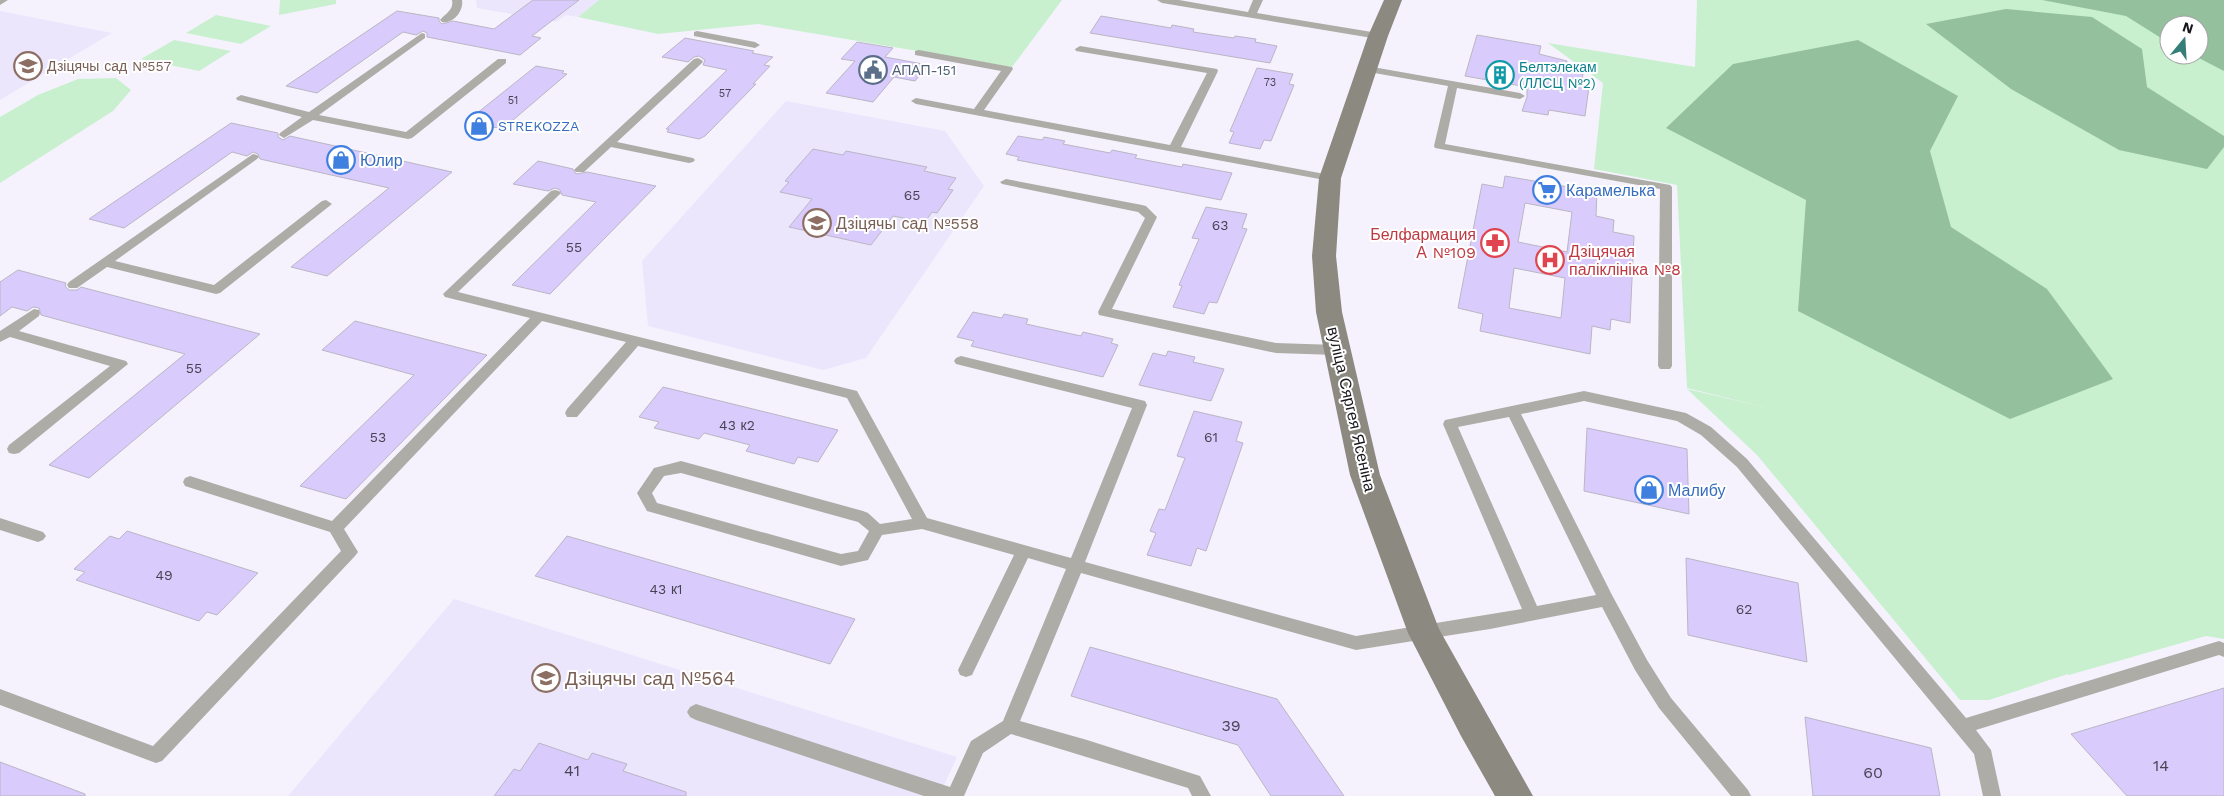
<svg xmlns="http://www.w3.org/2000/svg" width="2224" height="796" font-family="'Work Sans',sans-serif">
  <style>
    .education { fill: #ece6fc }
    .green { fill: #c8f0cf; fill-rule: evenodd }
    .forest { fill: #94c09d }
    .building { fill: #d9cbfc; stroke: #bab6c4; fill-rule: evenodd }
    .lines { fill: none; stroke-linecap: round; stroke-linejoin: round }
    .service { fill: #aeaca6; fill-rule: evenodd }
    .secondary { fill: #8c8980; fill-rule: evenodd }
    .labels { text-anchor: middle; stroke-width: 4; stroke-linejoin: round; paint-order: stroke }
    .far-number-label { font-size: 11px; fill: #484353 }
    .far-education-label { font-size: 14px; fill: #785e54; stroke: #fff; text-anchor: start }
    .far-culture-label { font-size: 14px; fill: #0d838f; stroke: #fff; text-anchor: start }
    .far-service-label { font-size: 14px; fill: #4e5e75; stroke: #fff; text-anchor: start }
    .far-shop-label { font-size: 14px; fill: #366cbe; stroke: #fff; text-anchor: start }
    .number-label { font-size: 14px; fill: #484353 }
    .shop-label { font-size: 16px; fill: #366cbe; stroke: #fff; text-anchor: start }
    .education-label { font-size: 16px; fill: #785e54; stroke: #fff; text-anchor: start }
    .health-label { font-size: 16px; fill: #be3a42; stroke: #fff; text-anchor: end }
    .street-label { font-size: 16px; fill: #17161b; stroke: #fff }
    .near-number-label { font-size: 16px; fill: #484353 }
    .near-education-label { font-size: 19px; fill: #785e54; stroke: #fff; text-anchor: start }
  </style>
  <rect width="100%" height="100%" fill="#f5f2fe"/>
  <path class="education" d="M476,0H599L578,17L566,15L556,22L477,8Z
    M0,11L112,33L0,100Z
    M786,101L945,131L984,186L866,358L823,370L648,326L642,261Z
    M454,599L957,757L939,796H288Z"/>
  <path class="green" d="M280,0H336V4L279,15Z
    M599,0H1062L1012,67L758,24L658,34L578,17Z
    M1697,0H2224V639L2206,636L2069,675L2068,674L1989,700H1960L1757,455L1687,389L1764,407L1687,388L1677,185L1594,169L1603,83L1548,43L1695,67ZM2169,25H2199V55H2169Z
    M216,15L271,26L241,44L186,33Z
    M174,40L231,51L199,71L141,59Z
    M116,78L131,90L113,111L0,183V117L38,95L78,79Z"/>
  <path class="forest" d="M2042,0H2224V71L2193,55H2199V25H2169V43L2126,16Z
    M2006,9L2092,17L2142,49L2147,87L2224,136V147L2207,169L2119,150L2011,89L1926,24Z
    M1858,40L1958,96L1930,151L1951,227L2047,289L2113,379L2010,419L1798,311L1806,200L1666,128L1733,64Z"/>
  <path class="building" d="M533,0H579L532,36L541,38L520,55L427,37V33L423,31L416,35L403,32L317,93L286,86L397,11L439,18V21L442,24L453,21L494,29Z
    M1101,16L1171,28L1172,25L1194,29L1193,32L1234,38L1235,36L1256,39L1255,42L1277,46L1270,63L1090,33Z
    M1477,35L1541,46L1539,54L1567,61L1566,68L1575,69V73L1583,74L1582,78L1590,79L1585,116L1549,110L1548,115L1522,111L1527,97V87L1465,76Z
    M685,38L754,51L752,53L773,57L764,65L770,66L753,84H756L705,136L699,139L667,132L669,129H666L727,70L703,65L705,60L699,56L694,57L688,62L662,57Z
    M857,42L893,48L885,57L928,65L915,81L894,77L873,102L826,93L855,61L841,59Z
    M536,66L564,71L562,73L567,74L506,126L502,125L498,128L470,123L475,119L471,118Z
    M1257,68L1293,74L1289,84L1294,85L1271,141L1264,140L1260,149L1229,143L1234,132L1230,131Z
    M231,123L278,133V137L283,140L290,136L452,172L327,276L291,267L389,188L260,159L258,154L253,152L247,156L232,152L124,228L89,219Z
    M1018,136L1042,140L1044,137L1065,141L1063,144L1110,153L1112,150L1137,155L1135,158L1182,167L1183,164L1232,173L1221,200L1017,160L1019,157L1006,154Z
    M813,149L843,155L846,151L927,167L924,171L956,178L948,189L953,190L937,213L932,212L925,222L893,216L871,245L789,227L812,199L780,192L789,182L785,181Z
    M538,161L573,169L576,174L587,172L656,186L550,294L512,285L596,202L562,195L560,190L555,188L548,191L513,184Z
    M1505,176L1597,192L1596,216L1614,220L1613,232L1634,236L1630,323L1611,319L1610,330L1592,326L1590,354L1480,331L1483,314L1458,308L1482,184L1503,188ZM1525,203L1572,212L1567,252L1518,242ZM1514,268L1565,278L1561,318L1509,308Z
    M1206,207L1247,214L1242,228L1247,229L1217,303L1209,302L1204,314L1173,307L1182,286L1179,285L1199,239L1192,238Z
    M18,270L66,283L65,286L69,290H77L81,287L260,334L89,478L49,465L185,354L41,315L39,308L33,307L27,311L12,307L0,316V282Z
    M973,312L1002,318L1004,314L1028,319L1026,324L1081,336L1083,332L1113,339L1111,343L1118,345L1103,377L971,346L974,341L957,337Z
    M355,321L487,355L346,499L300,486L414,375L322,350Z
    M1168,351L1195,357L1193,362L1224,369L1211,401L1139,385L1153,353L1166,356Z
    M663,387L753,409L838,430L818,462L798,457L794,464L746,451L750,445L704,433L699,439L654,428L659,422L639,417Z
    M1194,411L1242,422L1236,441L1243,443L1206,551L1197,548L1191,566L1147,555L1156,533L1150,531L1159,509L1165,510L1185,458L1177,456Z
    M1587,428L1687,449L1689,514L1584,491Z
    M127,531L196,553L258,573L217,615L207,612L199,621L76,580L85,572L74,569L110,536L119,539Z
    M567,536L612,549L855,619L830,664L535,576Z
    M1686,558L1798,583L1807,662L1688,635Z
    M1090,647L1277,699L1344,796H1271L1238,745L1071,696Z
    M2224,688V796H2127L2071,734Z
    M1805,717L1931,748L1940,796H1813Z
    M539,743L588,760L592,753L627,764L623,771L686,792V796H494L514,769L520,771Z
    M0,762L85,794V796H0Z"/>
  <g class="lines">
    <path class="service" d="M0,0H8L0,5Z
      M452,0H462C464,11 453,24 442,22L440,20C446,13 454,10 452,0Z
      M1157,0H1179L1248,12L1253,0H1263L1257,13L1378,33L1383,36L1378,39L1162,3Z
      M697,31L755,42L760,45L755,48L694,36V32Z
      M422,33L425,34V38L319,115L406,132L498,59H506V63L412,138L408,139L313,120L284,138L279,135L280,133L302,117L237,100L236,98L241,95L309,112Z
      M1080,46L1217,69L1218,71L1181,147L1330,175L1336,178L1330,181L916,104L911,101L916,98L974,109L1001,71L915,55V51L919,50L1012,67L1013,69L984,110L1170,145L1207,73L1076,51L1075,49Z
      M698,58L703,61L702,63L617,142L693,158L695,160L693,162L689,163L611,147L584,172H576L574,170L576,168L694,59Z
      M1367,66L1520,93L1525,96L1520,99L1457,88L1445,144L1670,185L1672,187V366L1670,369H1660L1658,366L1660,189L1435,148L1434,146L1448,86L1363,71V67Z
      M253,154L257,155L259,157L257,159L115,261L214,285L322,201L326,200L332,204L220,293L216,294L107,267L77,288H69L67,285L69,282Z
      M1006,179L1142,205L1146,206L1157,217L1112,309L1276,343L1336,345L1341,347L1343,350L1341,353L1336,355L1276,353L1099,315L1098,312L1145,218L1138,212L1002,184L1000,182Z
      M555,190L559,191L561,193L559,195L458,292L857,391L927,518L1071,558L1132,408L956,364L954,361L956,358L961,356L1145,401L1147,405L1085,562L1356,636L1522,609L1443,424L1445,420L1450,419L1584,391L1686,413L1711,427L1747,459L1966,718L2219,641L2224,643V657L2219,655L1976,730L1991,750L2001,796H1983L1974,754L1737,467L1701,435L1677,421L1584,401L1521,414L1612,595L1647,660L1671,698L1748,790L1751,796H1731L1659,708L1635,670L1602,607L1490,629L1356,650L1081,573L1020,721L1087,740L1200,776L1211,796H1192L1188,788L1011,734L983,753L964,796H924L696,720L690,717L687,712L690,707L696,704L950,787L971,741L1003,721L1066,569L1028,558L972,675L966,677L960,675L958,670L1014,555L922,529L882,535L868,560L841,566L647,511L637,493L654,468L681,461L863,511L868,513L880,524L912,519L847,398L638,346L577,417H567L565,413L567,409L626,342L542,321L344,529L358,552L355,556L162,761L156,763L0,705V689L153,746L341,551L330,532L185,486L183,482L185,478L190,476L332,521L530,318L445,297L443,294L551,191ZM1509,417L1596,595L1537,606L1458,427ZM681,473L858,522L869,531L858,551L841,554L657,503L652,493L664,476Z
      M34,309L39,310L40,313L39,316L19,331L126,361L128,364L19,453L14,454L9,453L7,449L9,445L110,366L10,337L0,342V331Z
      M0,518L43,532L46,536L43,540L38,542L0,530Z"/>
    <path class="secondary" d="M1384,0H1402L1388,36L1341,178L1336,256L1342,312L1380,475L1439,629L1533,796H1495L1461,736L1408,633L1350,475L1316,312L1312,256L1319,178L1368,36Z"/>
  </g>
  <defs>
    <symbol id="school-ring" viewBox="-11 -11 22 22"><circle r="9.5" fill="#fff" stroke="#8d6e63" stroke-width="1.5"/><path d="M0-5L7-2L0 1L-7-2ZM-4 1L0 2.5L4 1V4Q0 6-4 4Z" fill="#8d6e63"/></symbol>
    <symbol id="civic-ring" viewBox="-11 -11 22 22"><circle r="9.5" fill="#fff" stroke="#5c6f8a" stroke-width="1.5"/><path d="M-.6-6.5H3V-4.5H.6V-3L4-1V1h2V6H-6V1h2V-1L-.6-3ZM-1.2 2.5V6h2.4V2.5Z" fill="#5c6f8a"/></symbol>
    <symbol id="building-ring" viewBox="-11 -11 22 22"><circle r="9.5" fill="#fff" stroke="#0f9aa8" stroke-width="1.5"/><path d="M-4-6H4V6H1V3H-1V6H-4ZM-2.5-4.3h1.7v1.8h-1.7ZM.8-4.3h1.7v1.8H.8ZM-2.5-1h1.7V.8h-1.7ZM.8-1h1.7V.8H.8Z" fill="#0f9aa8"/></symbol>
    <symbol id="shop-ring" viewBox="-11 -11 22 22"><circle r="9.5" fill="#fff" stroke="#3f7fe0" stroke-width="1.5"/><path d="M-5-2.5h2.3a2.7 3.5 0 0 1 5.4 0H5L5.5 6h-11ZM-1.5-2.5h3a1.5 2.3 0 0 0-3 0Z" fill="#3f7fe0"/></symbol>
    <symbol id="supermarket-ring" viewBox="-11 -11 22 22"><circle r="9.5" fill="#fff" stroke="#3f7fe0" stroke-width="1.5"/><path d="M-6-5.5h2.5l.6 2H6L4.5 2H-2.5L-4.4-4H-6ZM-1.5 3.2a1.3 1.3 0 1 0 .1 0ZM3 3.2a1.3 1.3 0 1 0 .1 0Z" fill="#3f7fe0"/></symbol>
    <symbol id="pharmacy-ring" viewBox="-11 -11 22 22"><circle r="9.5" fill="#fff" stroke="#e0444e" stroke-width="1.5"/><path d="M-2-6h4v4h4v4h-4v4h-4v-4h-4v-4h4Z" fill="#e0444e"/></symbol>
    <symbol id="hospital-ring" viewBox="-11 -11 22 22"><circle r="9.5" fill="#fff" stroke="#e0444e" stroke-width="1.5"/><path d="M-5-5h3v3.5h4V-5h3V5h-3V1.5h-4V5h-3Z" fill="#e0444e"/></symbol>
  </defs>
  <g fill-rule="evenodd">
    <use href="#school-ring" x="12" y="50" width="32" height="32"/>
    <use href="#civic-ring" x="857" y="54" width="32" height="32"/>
    <use href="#building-ring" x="1484" y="59" width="32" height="32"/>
    <use href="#shop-ring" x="463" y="110" width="32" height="32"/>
    <use href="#shop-ring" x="325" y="144" width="32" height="32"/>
    <use href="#supermarket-ring" x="1531" y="174" width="32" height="32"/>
    <use href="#school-ring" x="801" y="207" width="32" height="32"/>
    <use href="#pharmacy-ring" x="1479" y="227" width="32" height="32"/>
    <use href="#hospital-ring" x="1534" y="244" width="32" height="32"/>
    <use href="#shop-ring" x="1633" y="474" width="32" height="32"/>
    <use href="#school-ring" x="530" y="662" width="32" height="32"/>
  </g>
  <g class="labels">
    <g class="far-number-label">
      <text x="1270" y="86">73</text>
      <text x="725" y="97">57</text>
      <text x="513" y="104">51</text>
    </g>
    <g class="far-education-label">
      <text x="47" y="71">Дзіцячы сад №557</text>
    </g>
    <g class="far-culture-label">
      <text x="1519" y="72">Белтэлекам<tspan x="1519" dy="16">(ЛЛСЦ №2)</tspan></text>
    </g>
    <g class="far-service-label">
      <text x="892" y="75">АПАП-151</text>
    </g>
    <g class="far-shop-label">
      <text x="498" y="131">STREKOZZA</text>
    </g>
    <g class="number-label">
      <text x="912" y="200">65</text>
      <text x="1220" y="230">63</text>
      <text x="574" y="252">55</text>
      <text x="194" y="373">55</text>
      <text x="737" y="430">43 к2</text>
      <text x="378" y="442">53</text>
      <text x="1211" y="442">61</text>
      <text x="164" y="580">49</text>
      <text x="666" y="594">43 к1</text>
      <text x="1744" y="614">62</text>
    </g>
    <g class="shop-label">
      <text x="360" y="166">Юлир</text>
      <text x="1566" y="196">Карамелька</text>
      <text x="1668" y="496">Малибу</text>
    </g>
    <g class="education-label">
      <text x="836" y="229">Дзіцячы сад №558</text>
    </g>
    <g class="health-label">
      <text x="1476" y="240">Белфармация<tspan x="1476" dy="18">А №109</tspan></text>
      <text x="1569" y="257" text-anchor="start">Дзіцячая<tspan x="1569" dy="18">паліклініка №8</tspan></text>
    </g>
    <g class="street-label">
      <text transform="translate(1352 409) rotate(77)" y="6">вуліца Сяргея Ясеніна</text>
    </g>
    <g class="near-number-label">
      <text x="1231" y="731">39</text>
      <text x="2161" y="771">14</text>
      <text x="572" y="776">41</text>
      <text x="1873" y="778">60</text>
    </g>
    <g class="near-education-label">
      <text x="565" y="685">Дзіцячы сад №564</text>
    </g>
  </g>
  <g transform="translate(2184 40) rotate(18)"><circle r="24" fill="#ffffff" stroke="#a2a2a4"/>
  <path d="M0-4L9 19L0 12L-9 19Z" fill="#367e78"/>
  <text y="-8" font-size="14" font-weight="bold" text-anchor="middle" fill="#17161b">N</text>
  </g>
</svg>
